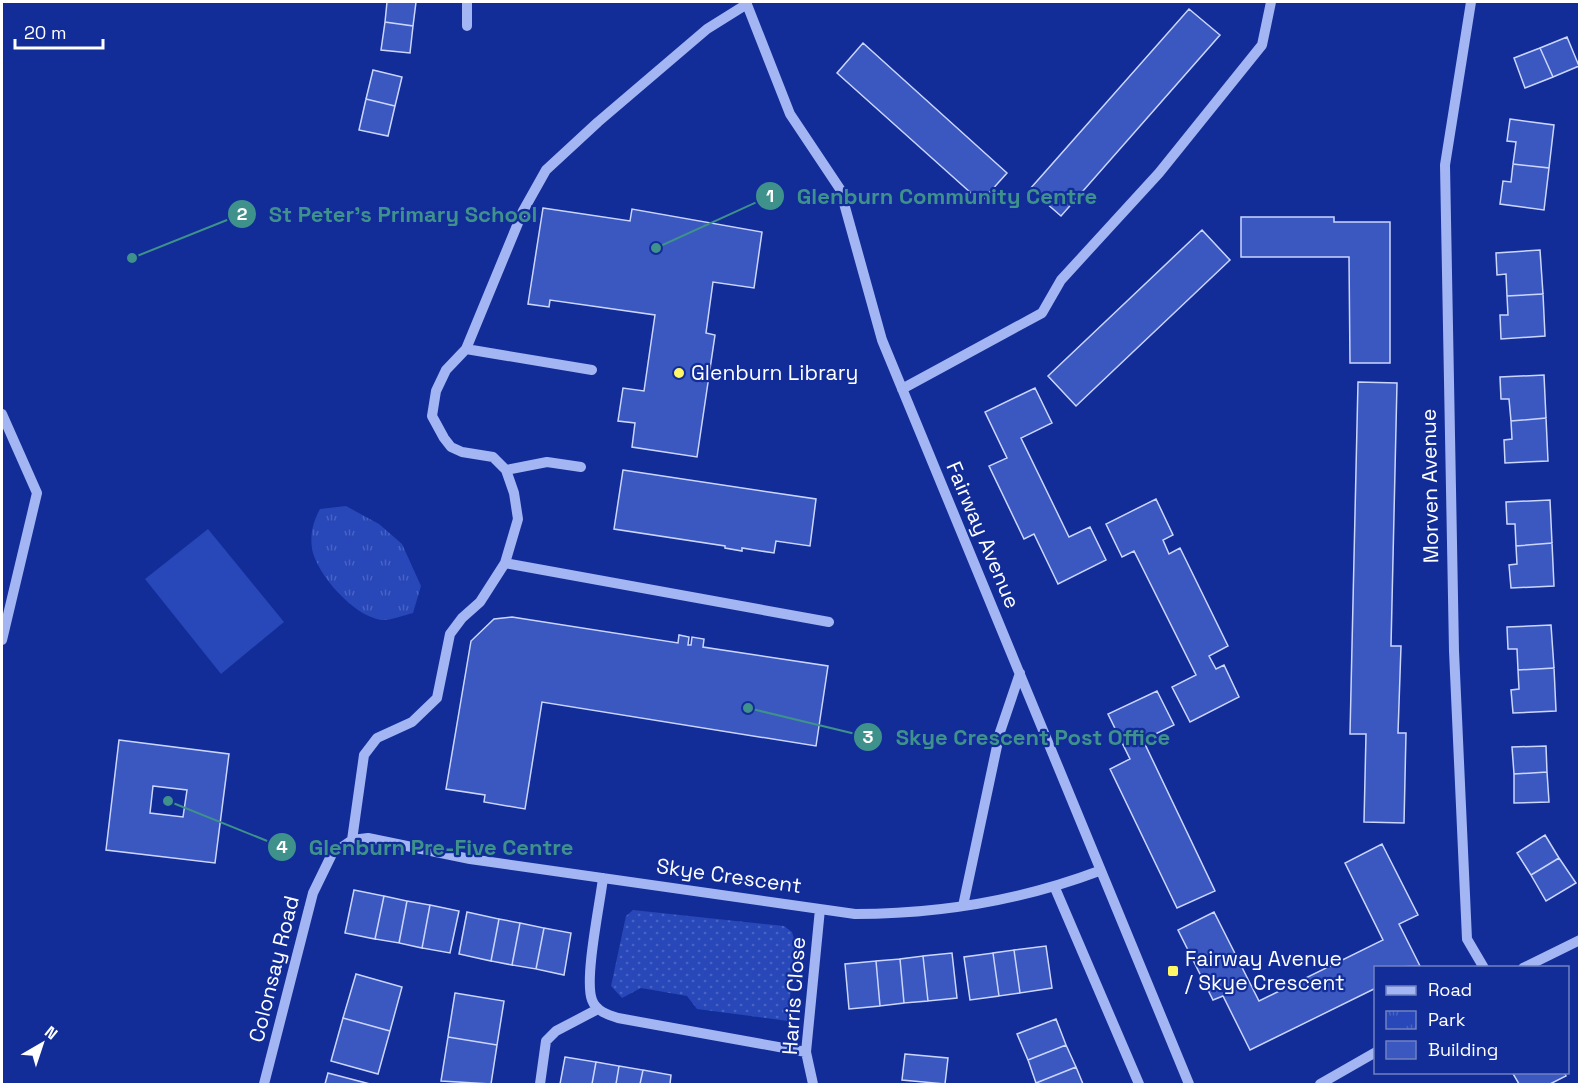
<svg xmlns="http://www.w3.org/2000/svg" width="1581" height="1086" font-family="'Space Grotesk',sans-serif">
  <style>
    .grass { fill: url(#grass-dots) }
    .park { fill: url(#park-tufts) }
    .pitch { fill: #2847b8 }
    .building { fill: #3b57c0; stroke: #cbd6fd; stroke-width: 1.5; fill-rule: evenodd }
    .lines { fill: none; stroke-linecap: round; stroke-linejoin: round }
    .minor { stroke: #a3b5f3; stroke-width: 10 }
    .poi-dot { fill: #fff766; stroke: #122d98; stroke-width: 2 }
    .labels { text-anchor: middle; stroke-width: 4.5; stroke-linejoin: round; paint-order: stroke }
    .poi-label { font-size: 21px; fill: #fff; stroke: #122d98; text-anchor: start }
    .street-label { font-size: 21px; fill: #fff; stroke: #122d98 }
    .leader { fill: none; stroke: #3f918b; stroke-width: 2 }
    .callout-dot { fill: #3f918b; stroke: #122d98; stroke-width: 2 }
    .mark-label { font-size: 18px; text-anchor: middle; font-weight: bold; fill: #fff }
    .callout-label { font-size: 22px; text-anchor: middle; font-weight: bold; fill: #3f918b; stroke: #122d98; stroke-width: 4.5; stroke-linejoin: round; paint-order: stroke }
  </style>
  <defs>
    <pattern id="grass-dots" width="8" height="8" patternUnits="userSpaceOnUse" patternTransform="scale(1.5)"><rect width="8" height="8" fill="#2847b8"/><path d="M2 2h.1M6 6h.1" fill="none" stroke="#4863c3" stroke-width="1.8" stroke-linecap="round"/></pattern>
    <pattern id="park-tufts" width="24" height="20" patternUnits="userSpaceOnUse" patternTransform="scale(1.5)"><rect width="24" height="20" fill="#2847b8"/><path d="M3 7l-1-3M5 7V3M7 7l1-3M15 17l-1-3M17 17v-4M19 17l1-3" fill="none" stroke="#4863c3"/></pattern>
  </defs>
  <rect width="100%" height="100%" fill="#122d98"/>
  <path class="grass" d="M633,910L784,926L792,932L795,942L788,1021L697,1009L687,996L641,988L622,998L611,986L626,916Z"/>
  <path class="park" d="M346,506L379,524L402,544L421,586L413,613C404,615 390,621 381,620C354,616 317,575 312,549C310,534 313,522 320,509Z"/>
  <path class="pitch" d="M208,529L284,622L221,674L145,579Z"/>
  <path class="building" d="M387,2H416L413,26L385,22Z
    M1189,9L1220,35L1061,216L1030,189Z
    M385,22L413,26L410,53L381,50Z
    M1567,37L1579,66L1553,77L1540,48Z
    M863,43L1007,173L981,202L837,73Z
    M1540,48L1553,77L1525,88L1514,58Z
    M373,70L402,77L395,106L366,99Z
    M366,99L395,106L388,136L359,130Z
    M1510,119L1554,125L1549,168L1513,164L1516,142L1507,141Z
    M1513,164L1549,168L1544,210L1500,204L1503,181L1511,182Z
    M543,208L630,221L632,209L762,232L754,288L713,282L706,333L715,335L697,457L632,447L635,423L618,421L623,388L644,391L655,315L550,300L549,307L528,304Z
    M1241,217H1334V222H1390V363H1350L1349,257H1241Z
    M1202,230L1230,260L1076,406L1048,376Z
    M1540,250L1543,294L1507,296L1506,274L1497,275L1496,253Z
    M1543,294L1545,336L1501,339L1500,315H1508L1507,296Z
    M1544,375L1546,418L1511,421L1509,399H1501L1500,377Z
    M1358,382L1397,383L1391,646H1401L1398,733H1406L1404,823L1364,822L1366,734H1350Z
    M1035,388L1052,423L1021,438L1069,537L1090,527L1106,560L1058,584L1034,534L1024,539L989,466L1007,458L985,412Z
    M1546,418L1548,461L1505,463L1504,440L1512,439L1511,421Z
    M623,470L816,499L810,546L776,541L774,553L742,548V551L725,548V546L614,529Z
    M1156,499L1173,535L1163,540L1169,554L1180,548L1228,646L1209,656L1216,669L1224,665L1239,697L1190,722L1172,687L1196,675L1134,551L1122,557L1106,524Z
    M1550,500L1552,543L1516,546L1515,524H1507L1506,502Z
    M1552,543L1554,586L1511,588L1509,565L1517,564L1516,546Z
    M512,617L678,643L679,635L689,637L688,645H691L692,637L704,639L703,647L828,666L816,746L542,702L525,809L484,802L485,795L446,789L471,641L494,619Z
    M1551,625L1554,668L1518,670L1517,649H1508L1507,627Z
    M1554,668L1556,711L1513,713L1511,690L1519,689L1518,670Z
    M1157,691L1174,725L1143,740L1215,891L1177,908L1110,769L1130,759L1108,714Z
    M119,740L229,754L215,863L106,850ZM153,786L187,790L183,817L150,813Z
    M1546,746L1547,772L1514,774L1512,747Z
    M1547,772L1549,802L1514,803V774Z
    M1545,835L1559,858L1531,875L1517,853Z
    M1382,844L1418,915L1399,924L1420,966L1376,968V988L1250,1050L1223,996L1213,1000L1178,930L1214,912L1259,1001L1383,940L1345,863Z
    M1559,858L1576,883L1546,901L1531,875Z
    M354,890L384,896L375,939L345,933Z
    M384,896L407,901L399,943L375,939Z
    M407,901L430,905L422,948L399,943Z
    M430,905L459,911L450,953L422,948Z
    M467,912L499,919L491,961L459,954Z
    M499,919L520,923L512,965L491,961Z
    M520,923L544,928L536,969L512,965Z
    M544,928L571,933L564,975L536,969Z
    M1046,946L1052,988L1020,993L1014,950Z
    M1014,950L1020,993L999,996L993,953Z
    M952,953L957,998L928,1001L923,956Z
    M993,953L999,996L970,1000L964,957Z
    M923,956L928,1001L904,1003L900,959Z
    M900,959L904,1003L880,1006L876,961Z
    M876,961L880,1006L849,1009L845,964Z
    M356,974L402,987L390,1031L343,1018Z
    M455,993L504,1001L497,1045L448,1037Z
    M343,1018L390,1031L378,1074L331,1061Z
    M1056,1019L1066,1045L1028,1060L1017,1034Z
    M448,1037L497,1045L491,1084L441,1081Z
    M1066,1045L1076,1067L1036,1083L1028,1060Z
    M905,1054L948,1058L945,1084L902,1080Z
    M565,1057L596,1062L592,1084H560Z
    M596,1062L619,1066L616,1084H592Z
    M619,1066L643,1070L640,1084H616Z
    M1076,1067L1083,1084H1037L1036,1083Z
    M643,1070L671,1075L670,1084H640Z
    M1512,1072H1564L1566,1076L1550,1084H1519Z
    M328,1073L370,1084H325Z"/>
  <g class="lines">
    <path class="minor" d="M746,2L790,114L840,189L882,340L1189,1084
      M1471,2L1445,165L1454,651L1467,939L1484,968
      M467,26V2
      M466,349L592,370
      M902,389L1042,313L1061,280L1159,173L1262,45L1271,2
      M2,414L37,493L2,640
      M506,470L547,462L581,467
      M505,563L829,622
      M352,840L364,755L377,738L412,722L437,698L450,634L462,618L480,602L505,563L518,519L514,493L506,470L493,457L462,452L451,447L444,438L432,416L436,391L446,370L466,349L523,211L546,170L598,122L707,29L747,4
      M352,840L368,838L470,859L855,914C938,914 1022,900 1099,871
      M603,878C600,904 584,979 592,1000C596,1011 608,1015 618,1018L806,1052
      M1055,888L1139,1084
      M963,906L1000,732L1020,673
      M1523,968L1580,940
      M264,1084L313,893L332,854L352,840
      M540,1084L546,1041L556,1031L598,1009
      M813,1084L806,1052L820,909
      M1320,1084L1376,1052"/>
  </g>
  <g class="poi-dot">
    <circle cx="679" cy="373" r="6"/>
    <rect x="1167" y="965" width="12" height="12" rx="3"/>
  </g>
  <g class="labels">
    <g class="poi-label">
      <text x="691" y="380">Glenburn Library</text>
      <text x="1185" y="966">Fairway Avenue<tspan x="1185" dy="24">/ Skye Crescent</tspan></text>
    </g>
    <g class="street-label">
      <text transform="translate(1430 486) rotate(-91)" y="7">Morven Avenue</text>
      <text transform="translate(983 535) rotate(67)" y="7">Fairway Avenue</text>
      <text transform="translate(729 876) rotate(8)" y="7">Skye Crescent</text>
      <text transform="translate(274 969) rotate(-76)" y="7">Colonsay Road</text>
      <text transform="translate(794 996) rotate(-86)" y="7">Harris Close</text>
    </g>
  </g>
  <path class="leader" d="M656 248L770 196M132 258L242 214M748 708L868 737M168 801L282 847"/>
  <g class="callout-dot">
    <circle cx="656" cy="248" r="6"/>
    <circle cx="132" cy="258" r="6"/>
    <circle cx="748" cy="708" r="6"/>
    <circle cx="168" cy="801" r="6"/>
    <circle cx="770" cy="196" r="15"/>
    <circle cx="242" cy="214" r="15"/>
    <circle cx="868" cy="737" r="15"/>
    <circle cx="282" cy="847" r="15"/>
  </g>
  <g class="mark-label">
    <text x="770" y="202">1</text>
    <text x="242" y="220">2</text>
    <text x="868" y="743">3</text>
    <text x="282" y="853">4</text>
  </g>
  <g class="callout-label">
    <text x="947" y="204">Glenburn Community Centre</text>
    <text x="403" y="222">St Peter's Primary School</text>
    <text x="1033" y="745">Skye Crescent Post Office</text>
    <text x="441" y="855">Glenburn Pre-Five Centre</text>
  </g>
  <rect width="1581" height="1086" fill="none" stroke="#ffffff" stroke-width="6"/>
  <rect x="1374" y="966" width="195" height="108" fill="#122d98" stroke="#7181c1" stroke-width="1.5"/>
  <rect x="1386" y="986" width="30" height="9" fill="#a3b5f3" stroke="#7181c1" stroke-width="1.5"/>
  <text x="1428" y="996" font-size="18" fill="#ffffff">Road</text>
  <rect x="1386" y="1011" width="30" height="18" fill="url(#park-tufts)" stroke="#7181c1" stroke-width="1.5"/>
  <text x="1428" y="1026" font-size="18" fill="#ffffff">Park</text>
  <rect x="1386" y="1041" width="30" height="18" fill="#3b57c0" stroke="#7181c1" stroke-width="1.5"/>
  <text x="1428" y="1056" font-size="18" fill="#ffffff">Building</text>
  <g transform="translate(42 1044) rotate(39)" stroke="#122d98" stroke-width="4.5" paint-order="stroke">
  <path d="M0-4.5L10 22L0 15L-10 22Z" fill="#ffffff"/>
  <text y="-9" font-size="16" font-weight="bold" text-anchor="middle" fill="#ffffff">N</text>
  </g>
  <path d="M15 39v9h88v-9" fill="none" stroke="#ffffff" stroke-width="3"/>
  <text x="24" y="39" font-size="18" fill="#ffffff" stroke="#122d98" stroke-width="4.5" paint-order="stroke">20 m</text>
</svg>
